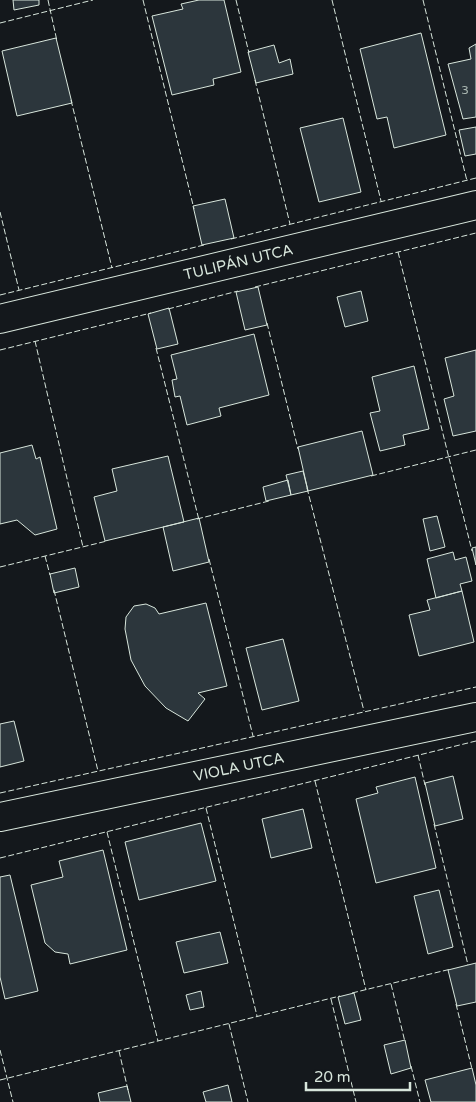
<svg xmlns="http://www.w3.org/2000/svg" width="476" height="1102" font-family="'Varela Round',sans-serif">
  <style>
    .building { fill: #2c363c; stroke: #d8e6dc }
    .lines { fill: none; stroke-linecap: round; stroke-linejoin: round }
    .minor-casing { stroke: #d8e6dc; stroke-width: 30 }
    .minor { stroke: #14181c; stroke-width: 28 }
    .fence { stroke: #d8e6dc; stroke-width: 1; stroke-dasharray: 6 2.5; stroke-linecap: butt }
    .labels { text-anchor: middle; stroke-width: 4; stroke-linejoin: round; paint-order: stroke }
    .number-label { font-size: 12px; fill: #adbab4 }
    .street-label { font-size: 15px; fill: #d8e6dc; stroke: #14181c }
  </style>
  <rect width="100%" height="100%" fill="#14181c"/>
  <path class="building" d="M13,0H39V5L14,10Z
    M199,0H224L241,72L213,79L214,85L172,95L152,16L183,9L181,4Z
    M421,33L446,135L394,148L387,117L377,119L360,49Z
    M56,38L72,103L17,116L2,51Z
    M476,44V117L463,119L448,64L471,59L469,48Z
    M274,45L279,63L290,59L293,74L256,83L248,52Z
    M343,118L361,192L319,202L300,128Z
    M476,127V154L465,156L459,130Z
    M225,199L234,238L202,245L193,206Z
    M258,287L267,325L245,330L236,292Z
    M361,291L368,321L345,327L337,297Z
    M169,308L178,344L157,349L148,314Z
    M254,334L269,395L219,408L221,416L187,425L180,396L175,397L172,380L177,379L171,355Z
    M476,350V431L453,436L444,399L454,396L445,358Z
    M414,366L429,429L403,435L405,445L380,451L370,413L380,411L372,377Z
    M362,431L373,475L308,491L298,447Z
    M32,445L36,459L40,457L57,529L35,535L17,520L0,524V453Z
    M168,456L184,522L105,541L94,497L117,491L112,469Z
    M303,471L308,491L291,495L286,475Z
    M288,480L291,495L266,501L263,487Z
    M437,516L445,547L430,551L423,519Z
    M199,518L209,562L173,571L163,527Z
    M476,547V565L472,548Z
    M453,552L455,560L466,557L472,581L460,584L462,591L436,598L427,559Z
    M75,568L79,587L54,593L50,574Z
    M462,591L474,642L419,656L409,615L430,610L427,600Z
    M206,603L227,686L198,693L205,699L188,721L166,708L145,686L131,660L125,629L126,617L134,606L146,604L155,608L159,614Z
    M283,639L299,701L262,710L246,648Z
    M14,721L24,761L0,767V724Z
    M453,776L463,819L435,826L425,783Z
    M415,777L436,868L376,883L356,799L378,793L376,787Z
    M303,809L312,848L271,858L262,819Z
    M201,823L216,881L139,900L125,842Z
    M103,850L127,950L70,964L68,954L55,952L45,943L31,885L63,877L59,861Z
    M10,875L38,991L5,999L0,977V877Z
    M439,890L453,947L428,954L414,896Z
    M220,932L228,963L184,973L176,942Z
    M476,963V1002L457,1006L448,970Z
    M201,991L204,1007L190,1010L186,995Z
    M354,993L361,1020L345,1024L338,997Z
    M405,1040L411,1068L391,1074L384,1045Z
    M472,1068L476,1085V1102H431L425,1080Z
    M228,1085L232,1102H206L203,1092Z
    M127,1086L131,1102H100L98,1093Z"/>
  <g class="lines">
    <defs>
      <g id="minor">
        <path id="s1" d="M0,319L476,205"/>
        <path id="s2" d="M0,817L476,717"/>
      </g>
    </defs>
    <use href="#minor" class="minor-casing"/>
    <use href="#minor" class="minor"/>
    <path class="fence" d="M48,0L57,41
      M143,0L194,209
      M236,0L249,53
      M332,0L381,201
      M423,0L467,181
      M0,23L93,0
      M255,80L290,224
      M71,100L112,268
      M0,212L19,290
      M231,239L476,178
      M398,252L472,551
      M255,287L476,233
      M0,295L204,245
      M168,309L238,291
      M267,323L298,449
      M35,341L83,547
      M156,348L199,520
      M0,350L151,313
      M371,476L476,450
      M307,488L364,711
      M197,519L269,501
      M45,556L50,575
      M209,559L253,736
      M0,567L107,541
      M54,590L98,771
      M418,755L425,785
      M315,781L366,990
      M0,793L476,687
      M206,808L257,1016
      M434,824L468,965
      M107,832L158,1041
      M0,858L476,741
      M391,984L405,1042
      M352,993L451,969
      M331,999L356,1102
      M456,1004L472,1069
      M229,1024L248,1102
      M0,1050L13,1102
      M119,1051L128,1090
      M411,1066L420,1102
      M0,1080L340,996"/>
  </g>
  <g class="labels">
    <g class="number-label">
      <text x="465" y="94">3</text>
    </g>
    <g class="street-label">
      <text dy="5" stroke="none"><textPath href="#s1" startOffset="245">TULIPÁN UTCA</textPath></text>
      <text dy="5" stroke="none"><textPath href="#s2" startOffset="244">VIOLA UTCA</textPath></text>
    </g>
  </g>
  <path d="M306 1082v8h104v-8" fill="none" stroke="#d8e6dc" stroke-width="2.5"/>
  <text x="314" y="1082" font-size="15" fill="#d8e6dc" stroke="#14181c" stroke-width="4" paint-order="stroke">20 m</text>
</svg>
